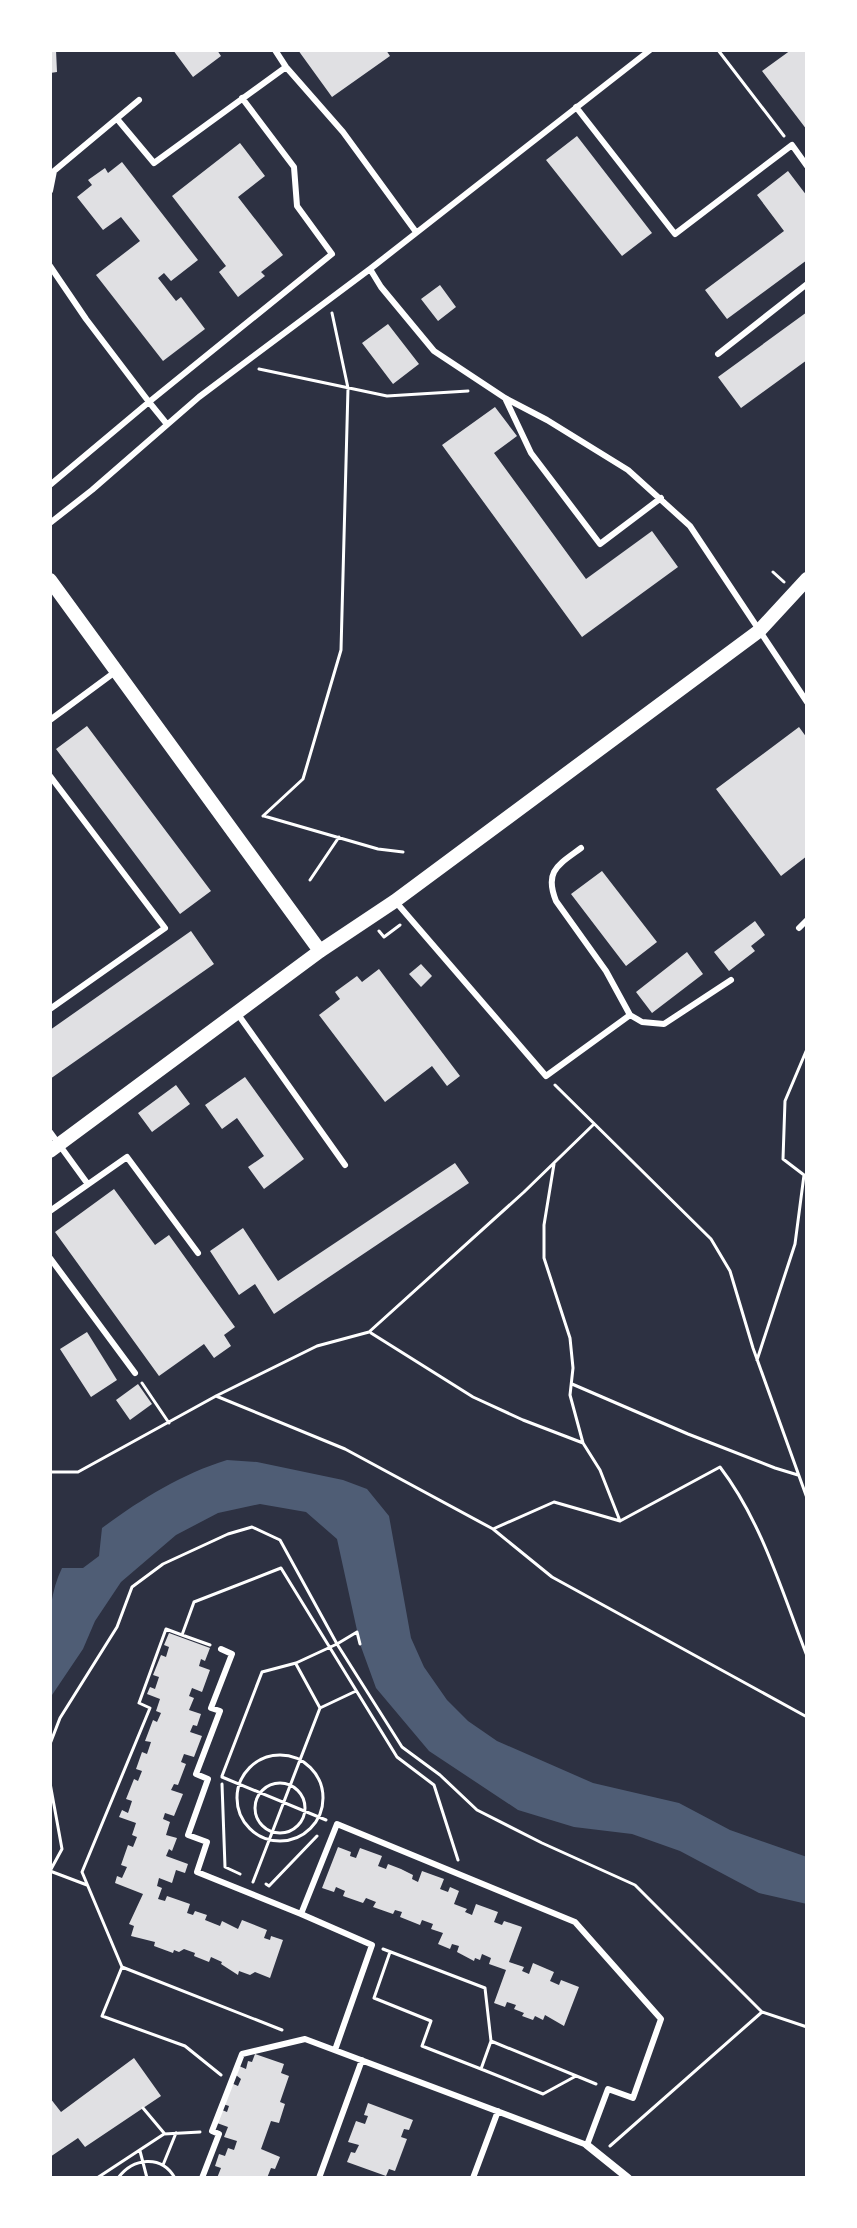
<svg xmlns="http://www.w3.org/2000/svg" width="857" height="2228" font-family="Lato,sans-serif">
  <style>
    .water { fill: #4f5d75 }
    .building { fill: #e0e0e3 }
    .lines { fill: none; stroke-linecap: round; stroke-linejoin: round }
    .path { stroke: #fff; stroke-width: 3 }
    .service { stroke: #fff; stroke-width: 6 }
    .minor { stroke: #fff; stroke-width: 8 }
    .tertiary { stroke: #fff; stroke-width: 14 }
  </style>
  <rect width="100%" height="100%" fill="#2d3142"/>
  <path class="water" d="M227,1460L257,1462L343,1480L367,1489L389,1516L411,1638L424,1667L447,1700L468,1721L497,1741L593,1783L679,1803L730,1830L807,1857V1904L759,1893L680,1851L632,1834L574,1827L518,1810L429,1751L376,1688L360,1644L337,1539L306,1512L260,1504L218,1513L176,1535L121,1582L95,1621L83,1649L50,1698C50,1655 43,1607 62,1568H83L99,1556L102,1528C140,1500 181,1474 227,1460Z"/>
  <path class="building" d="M50,50H56L57,72L50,73Z
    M173,50H217L221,56L193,77Z
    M298,50H386L390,56L332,97Z
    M791,50L807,52V130L762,71Z
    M577,136L652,233L622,256L546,160Z
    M240,143L265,176L238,197L283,255L261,272L265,276L238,297L219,272L226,266L172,196Z
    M122,162L198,260L171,281L164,273L158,278L176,301L181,297L205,329L163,361L96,275L140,241L121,217L103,230L77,197L92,185L88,180L105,168L108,173Z
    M788,171L807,196V260L727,319L705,290L784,231L757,195Z
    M440,285L456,307L438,321L421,299Z
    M807,312V360L741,408L718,377Z
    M388,324L419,364L393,384L362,343Z
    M495,407L517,436L494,453L586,579L652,531L678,567L582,637L442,445Z
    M87,726L211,891L180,914L56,749Z
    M799,727L807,738V856L781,876L716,789Z
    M602,871L657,942L626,966L571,894Z
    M755,921L765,935L751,946L755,951L729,971L714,952Z
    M191,931L214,964L50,1079V1030Z
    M687,952L703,974L652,1013L636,992Z
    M421,964L432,976L421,987L409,974Z
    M379,969L460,1076L447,1086L432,1066L385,1102L319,1015L340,999L335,992L357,976L362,982Z
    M245,1077L304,1159L264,1189L248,1167L264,1156L237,1118L222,1129L205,1105Z
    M176,1085L190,1104L152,1132L138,1113Z
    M455,1163L469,1183L274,1314L255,1284L239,1295L210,1251L243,1228L278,1281Z
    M114,1189L155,1245L169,1235L235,1327L224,1335L231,1346L214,1358L204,1344L159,1376L55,1232Z
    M87,1332L117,1380L91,1397L60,1349Z
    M138,1384L152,1404L130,1420L116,1400Z
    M169,1633L210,1648L205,1661L201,1659L199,1666L210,1670L202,1692L192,1688L189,1696L194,1698L189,1710L201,1714L197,1726L193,1725L190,1732L202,1736L194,1757L184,1754L181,1762L186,1764L178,1785L174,1784L171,1790L183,1794L174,1816L165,1813L163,1819L170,1822L166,1835L177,1838L172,1851L169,1849L166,1856L188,1864L185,1873L176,1870L172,1883L159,1878L157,1886L162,1888L158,1899L165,1901L167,1896L190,1904L187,1913L193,1915L195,1911L207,1915L205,1920L220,1926L222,1921L238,1929L242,1920L267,1930L264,1938L270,1940L271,1936L283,1940L270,1978L255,1972L250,1975L239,1971L238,1975L221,1964L222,1962L211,1957L209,1962L194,1956L195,1953L184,1949L179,1952L174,1950L173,1953L154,1946L155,1942L131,1936L134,1926L129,1924L143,1894L115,1883L117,1876L122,1878L127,1867L121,1865L128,1845L133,1847L137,1837L132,1835L136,1823L119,1817L122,1810L128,1813L132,1801L126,1799L134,1779L138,1781L142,1771L136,1769L142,1752L147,1754L151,1742L145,1741L153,1720L157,1722L161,1713L156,1711L160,1699L147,1694L150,1687L155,1689L159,1677L153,1675L161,1655L166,1657L169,1647L164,1645Z
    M338,1847L351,1852L350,1856L356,1858L360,1848L382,1856L378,1866L386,1869L388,1864L401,1869L413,1875L412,1879L418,1882L422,1871L444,1879L440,1889L448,1892L450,1887L459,1891L454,1904L467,1909L465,1912L472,1915L476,1904L498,1912L494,1922L502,1925L504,1921L522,1927L509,1962L524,1967L522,1971L529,1974L533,1963L554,1972L550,1981L559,1985L561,1980L579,1987L564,2026L545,2015L543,2020L535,2016L533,2020L522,2016L524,2013L514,2009L516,2005L507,2002L505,2007L494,2003L506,1970L489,1964L491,1958L482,1954L480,1960L475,1958L474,1961L457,1952L459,1946L452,1944L450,1949L438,1944L443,1933L431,1929L433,1924L422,1920L420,1925L400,1917L402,1912L395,1910L393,1914L373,1907L376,1902L366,1898L363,1903L343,1896L345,1891L336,1887L334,1892L322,1888Z
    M255,2054L284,2064L281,2073L289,2076L280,2102L285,2104L279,2123L271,2121L261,2149L280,2157L275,2169L271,2168L267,2178H217L221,2168L215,2166L219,2154L225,2156L228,2148L234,2150L237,2141L224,2137L228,2127L217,2123L222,2110L227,2112L229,2106L223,2104L231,2083L238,2086L241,2079L236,2075L239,2066L246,2069L248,2061L252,2062Z
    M134,2058L161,2096L85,2147L78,2138L50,2157V2098L61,2112Z
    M368,2103L413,2120L409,2130L404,2129L401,2137L407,2139L395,2171L389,2169L386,2176L347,2162L351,2152L355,2153L359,2145L348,2142L356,2121L365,2124L368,2116L364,2115Z"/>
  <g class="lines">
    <path class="path" d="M718,50L784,136
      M259,369L387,396L468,391
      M773,572L784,582
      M263,816L303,779L341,650L348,388L332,313
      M264,816L378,849L403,852
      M310,880L339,837
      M379,931L384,937L400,925
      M555,1085L711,1239L730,1271L753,1348L807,1498
      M554,1164L544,1225V1258L570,1338L573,1368L570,1395L583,1443L600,1470L620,1521
      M371,1333L473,1397L523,1420L583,1443
      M757,1360L795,1244L804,1175L783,1159L785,1101L807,1049
      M142,1383L169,1423
      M572,1384L688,1434L775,1468L798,1475
      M216,1396L345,1449L493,1529L554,1502L620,1521L720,1467C762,1522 782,1592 807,1656
      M50,1472H78L216,1396L317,1346L369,1332L524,1192L594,1124
      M493,1529L552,1577L807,1717
      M182,1635L166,1629L139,1703L150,1708L82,1872L122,1967L282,2030
      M360,1644L357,1632L337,1644L402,1747L440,1775L477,1810L542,1843L635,1885L762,2012
      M210,1645L182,1635L194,1602L281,1568L397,1757L434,1785L458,1860
      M320,1708L356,1691
      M50,1744L60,1718L117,1627L132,1587L163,1564L228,1534L252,1527L280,1540L337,1644L296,1663L262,1672L222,1776
      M237 1798a43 43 0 1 1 86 0a43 43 0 1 1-86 0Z
      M222,1777L326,1820
      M50,1783L62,1849L50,1871L87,1885
      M255 1808a25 25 0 1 1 50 0a25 25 0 1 1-50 0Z
      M222,1784L225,1867L240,1874
      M253,1882L320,1708L296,1664
      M266,1884L269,1886L317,1836
      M383,1949L485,1988L491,2041L596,2084
      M390,1952L374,1998L431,2021L422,2046L481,2069L491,2041
      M122,1967L102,2016L185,2046L221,2075
      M481,2069L543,2094L576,2076
      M143,2108L164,2133
      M610,2146L762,2012L807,2027
      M140,2151L147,2178
      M163,2165L176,2133
      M97,2178L164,2134L200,2132
      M118,2178C133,2158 161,2154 175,2178"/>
    <path class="service" d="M275,50L286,67L343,132L416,232
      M576,107L675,234L792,145L807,166
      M118,120L154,163L286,67
      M50,191L54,171L139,100
      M50,266L86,319L149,402L50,485
      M370,269L381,287L434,351L505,398L547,420L628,470L690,526L807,702
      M718,354L807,284
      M505,398L531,453L600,544L661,498
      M166,423L149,402L332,254L297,206L294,167L242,98
      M50,523L92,490L199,397L370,269L650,50
      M50,720L115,672
      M50,776L165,928L50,1009
      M581,848C558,865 544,871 556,901L606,971L630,1015L642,1022L664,1024L731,980
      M395,901L546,1076L630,1015
      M799,928L807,920
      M237,1013L345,1165
      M50,1132L87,1183
      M50,1211L127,1157L198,1253
      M50,1258L135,1373
      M221,1649L232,1654L211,1708L220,1711L196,1774L208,1779L188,1835L207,1842L197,1872L301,1914
      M202,2178L219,2134L212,2131L242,2054L305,2039L587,2145L608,2089L633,2098L661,2019L575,1922L337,1824L301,1914L372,1945L335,2050
      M319,2178L362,2060
      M473,2178L498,2111"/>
    <path class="minor" d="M587,2145L628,2178"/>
    <path class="tertiary" d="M50,580L320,951
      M50,1151L320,951L395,901L759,631L807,579"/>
  </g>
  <rect width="857" height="2228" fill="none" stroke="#ffffff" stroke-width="104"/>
</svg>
